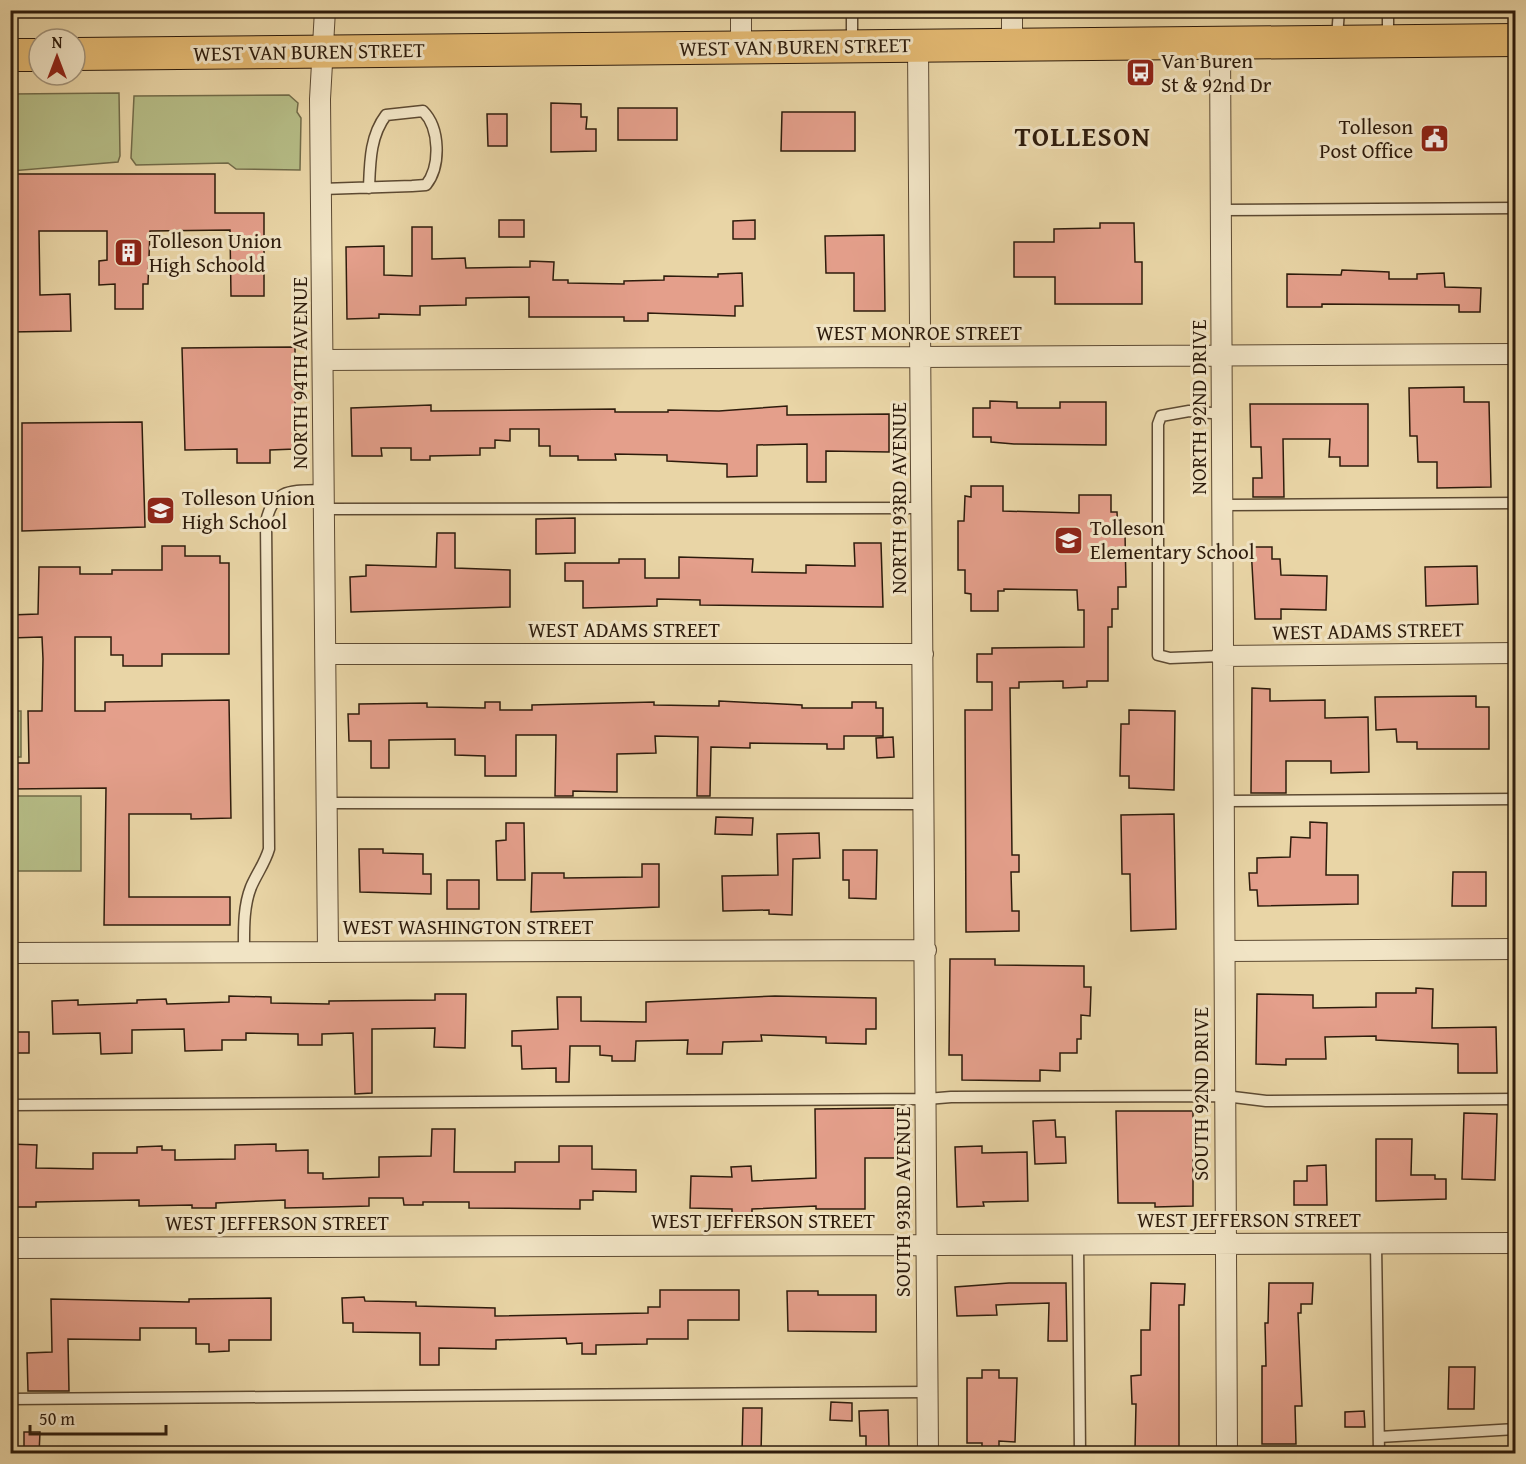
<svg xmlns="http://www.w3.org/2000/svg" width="1526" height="1464" font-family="'Gentium Book Plus',serif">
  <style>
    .green { fill: #b6bd87; stroke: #726c4a; stroke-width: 1.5 }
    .building { fill: #e49f8b; stroke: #2e1c0c; stroke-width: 1.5 }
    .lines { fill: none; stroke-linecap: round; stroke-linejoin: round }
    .lane-casing { stroke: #5d4a32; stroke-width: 13 }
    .street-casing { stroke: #5d4a32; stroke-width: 22 }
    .primary-casing { stroke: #2e1c0c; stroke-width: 34 }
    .lane { stroke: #f1e4c5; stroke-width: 10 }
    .street { stroke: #f1e4c5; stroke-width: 20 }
    .primary { stroke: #e4ba73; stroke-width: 32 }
    .labels { text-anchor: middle; stroke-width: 6; stroke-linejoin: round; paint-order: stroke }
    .street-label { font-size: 21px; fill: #2e1c0c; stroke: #f1e4c5 }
    .poi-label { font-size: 21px; fill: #2e1c0c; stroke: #f1e4c5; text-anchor: start }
    .district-label { font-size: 27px; font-weight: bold; letter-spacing: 1.5px; fill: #2e1c0c; stroke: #f1e4c5 }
  </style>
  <rect width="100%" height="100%" fill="#e9d5a6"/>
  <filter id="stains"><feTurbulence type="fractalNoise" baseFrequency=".00333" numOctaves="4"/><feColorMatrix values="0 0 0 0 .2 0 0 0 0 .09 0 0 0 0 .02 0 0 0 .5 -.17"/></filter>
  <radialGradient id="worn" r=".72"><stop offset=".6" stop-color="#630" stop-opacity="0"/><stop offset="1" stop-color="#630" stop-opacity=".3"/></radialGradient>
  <path class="green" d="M119,93L120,156L118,162L11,171V94Z
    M289,95L298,103L297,112L301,118L300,170L236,169L228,163L136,165L131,158L134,96Z
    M11,711H21V757H11Z
    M11,796H81V871H11Z"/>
  <path class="building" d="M551,103L581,104V117H587L586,129H596V151L551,152Z
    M618,108H677V140H618Z
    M782,112H855V151H781Z
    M487,114H507V146H488Z
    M10,174H215V213H264V296H231L230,230L150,231L148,284H143V309H115V284L99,285V261L107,260V231H39L40,295L70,294L71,331L10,332Z
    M499,220H524V237H499Z
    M755,220V239H733V221Z
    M1100,223H1134L1135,262H1142V304H1055V277H1014V242H1054V229L1100,228Z
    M412,227H432V259L465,258L466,268L530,267V261L554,262L553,280H568V283L624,284V281L664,280V276L718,277V274L742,273L743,306H735V316L648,313V321H624V317H529V297L466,298V305L420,306V315L379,314V318L347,319L346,247L384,246V275L412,276Z
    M884,235L885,311H854V273H826L825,236Z
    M1342,270L1389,272V279H1417V274L1444,273L1445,287L1481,288L1480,312H1459V305L1322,304V307H1287V274L1341,275Z
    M295,347V449L270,450V463H237V449L185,450L182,348Z
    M1464,387V402H1489L1491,487L1437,488V462H1418L1417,436H1410L1409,388Z
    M990,401L1017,402V408H1060V402H1106V445L1014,444L991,442V437H973V408H990Z
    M1250,404H1368V466H1340V457H1329L1330,439H1283L1284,497H1253V478H1262L1261,447H1251Z
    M431,405V411L615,409V412H668V410L719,411L787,406V415L889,414V452L826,451V482H807V444L757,445V476L727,477V464L667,461V455L615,454L616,460H578V456H550V446H539V429H510V441L495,440V448H480V455L430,456V460H411V448H381L382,456H352L351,408Z
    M142,422L145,527L22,531V423Z
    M971,486H1003V511L1079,513V495H1111V512H1117L1118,533H1125L1126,587H1118V609H1112V627H1108V681H1087V687L1063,688V681L1019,682V688H1010L1012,855H1019V872H1011L1012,911H1019V931L966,932L965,710H992V682H977V654H992V648L1084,647V610H1078L1077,590L1004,589V591H998V611H971V594L965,593V570H958V521H964L965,496L971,497Z
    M575,518V553L536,554V519Z
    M437,533H455V568L510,570V607L351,612L350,577L366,576V565L436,567Z
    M854,543H881L883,607L700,605V600L657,599V606L583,608V581H565V563H619V559H645V578H679V557L753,559L752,572L806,573V565L855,566Z
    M162,546H185V556H220V563H229V654H162V666H123V655H111V637H75V711H105V702L229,700L231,818L191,819V814H129V897H230V925H104L106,788L10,789V763H29L28,711H42L43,659L42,637L10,638V615L38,614L39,567H80V574H112V570H162Z
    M1251,547H1272V559H1280L1281,575L1327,576L1326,610L1281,609V619H1255Z
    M1477,566L1478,604L1426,606L1425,567Z
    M1252,688L1270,689V701L1325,700V718L1368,717L1369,772L1331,773V761H1286V793H1251Z
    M1476,696V707H1489V749H1417V742H1397L1396,729L1376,730L1375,697Z
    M719,701L802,705V708H852V702H876V708H883V736H844V749H827V744L750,743V748L711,747L710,796H697L698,737L655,736L656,753L617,754V792L573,791V796H555L556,735H516V776H485V756L455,755V739L389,740V768H371V741H349L348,714H359V704L427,703V707L485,708V702H500V710H532V705L654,702V705L719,706Z
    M1129,710L1175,711L1174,790L1129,788V776H1120L1121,724H1129Z
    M893,737L894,757L877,758L876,738Z
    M1174,814L1176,929L1131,931L1130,874H1122L1121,815Z
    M716,817L753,818L752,835L715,834Z
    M1310,822L1327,823L1326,875H1358V904L1258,906L1257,890H1250L1249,873H1257V858L1290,857L1291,837L1310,838Z
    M506,823H524L525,880H497L496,841L506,840Z
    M819,833L820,858L793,859L792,915L769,914V910L723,911L722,876L778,875L777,834Z
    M359,849H383V853L423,854V874H431V894L360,892Z
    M843,850H877L876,899L849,898V880H843Z
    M642,864H659V907L531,912L532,873H564V878L642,877Z
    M1453,872H1486V906H1452Z
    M447,880H479V909H447Z
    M950,959H995V965L1084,966V987H1091L1090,1016L1081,1015V1039H1077V1053H1060V1071L1040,1070V1081L962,1080V1055H949Z
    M1416,988L1433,989L1432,1028L1496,1027L1497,1073H1458V1044L1376,1040V1036L1325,1037L1326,1059H1286V1065L1256,1064L1257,994L1313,995V1008L1376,1007V993H1416Z
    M435,994H466L465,1048L434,1047L435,1028L372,1029V1093L355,1094L353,1033L322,1034V1045H298V1034L246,1033V1040H222V1050L185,1051L184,1029L132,1030V1053L101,1054L100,1033L53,1034L52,1001L78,1000V1005L137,1003V1000L166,999L167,1004L229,1002V996L271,997V1003L329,1004V1001L435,1000Z
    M775,996L876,998V1029H866V1044L826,1043V1037L761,1035L762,1041L723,1042L722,1054H687L688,1040L636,1041L635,1061H612V1056L600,1055V1046H570L569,1082H556V1068L522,1069L521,1046H512V1031L558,1029L557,997H581V1021L646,1022V1002Z
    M12,1032H29V1053H12Z
    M895,1108V1158H865V1209H816V1206L752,1209V1213H732V1209L690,1208L691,1176L732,1177L731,1167L751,1166L752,1181L816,1178L815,1109Z
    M1116,1111H1193V1206L1155,1207V1203H1118Z
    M1464,1113L1497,1114L1495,1180L1462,1179Z
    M1055,1120L1056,1137H1065L1066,1163L1035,1164L1033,1121Z
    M432,1129H455L454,1172H515V1162H559V1146H592V1169L636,1170V1192L593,1191V1200H580V1209L469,1208V1202H423V1205H404L403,1198H369V1206L332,1207L285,1208V1200L216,1203V1208H192V1205L139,1206V1200L36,1202V1207H10V1144L37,1145L36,1168L93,1169V1153H137V1147L162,1146V1150H175V1160L235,1159V1145L276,1144V1151L308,1150V1173H323V1179L379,1177V1157L431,1156Z
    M1376,1139H1412L1411,1175H1435V1179H1446V1199L1376,1201Z
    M982,1146V1153L1027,1152L1028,1201L983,1202L984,1206L957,1207L955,1147Z
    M1326,1165L1327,1205H1294V1181H1307V1166Z
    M1009,1283H1066L1067,1341H1048L1049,1303L996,1305L997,1315L957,1316L955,1287Z
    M1151,1283L1185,1284L1184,1305H1179V1450H1135L1136,1404H1132L1131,1376L1141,1375V1330H1150Z
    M1269,1283H1313L1312,1304H1301V1313H1298L1302,1406H1295L1296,1444H1262V1366H1266L1265,1323H1268Z
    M660,1290H739V1320H688V1339H647V1344L596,1345V1354H582V1343L567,1344L566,1338L496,1340V1349L439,1348V1365H420V1333L353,1332V1323H343L342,1298L364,1297L365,1301L416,1302V1306L495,1308V1316L648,1313V1307H660Z
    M787,1291H818V1295H876V1332L788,1331Z
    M271,1298V1340H229V1351L209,1352V1344H196V1328H140V1340L68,1339L69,1391H28L27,1353L52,1352L51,1299L189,1302V1299Z
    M1449,1367H1475L1474,1409H1448Z
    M982,1370H999V1378H1017L1015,1442L999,1441V1451H982V1443H967V1378H982Z
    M831,1402L852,1403V1421L830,1420Z
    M743,1408H762L761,1454H742Z
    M888,1410L889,1448L866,1449V1436H860L859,1411Z
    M1364,1411L1365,1427H1345V1412Z
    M24,1432H40L39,1454H24Z"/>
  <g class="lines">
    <defs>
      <path id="lane" d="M852,10V43
        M1388,37V10
        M1337,38L1339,10
        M322,189L412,186L426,185C441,166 440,128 423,111L386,115C370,136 370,162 369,188
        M1221,210L1516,208
        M1223,505L1516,503
        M324,509L923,508
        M1221,656L1170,658L1158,655V424L1161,416L1189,411L1223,414
        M1224,801L1516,799
        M327,803L924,804
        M244,952C244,931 243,907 251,887C257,873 265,863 269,849L266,523C272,487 294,491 324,490
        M10,1105L927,1099L951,1097L1225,1096L1266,1101L1516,1099
        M1376,1243L1379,1454
        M1078,1244L1080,1454
        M10,1399L928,1392
        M1379,1437L1516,1429"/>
      <path id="street" d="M325,10L320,99L328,951
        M741,10V48
        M1012,10V45
        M1220,43L1227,1454
        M918,46L928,1454
        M324,360L1516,354
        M326,654H923
        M1221,656L1516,653
        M1225,951L1516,949
        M10,953L926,950
        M10,1248L1516,1243"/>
      <path id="primary" d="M75,54L1516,40
        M10,55H39"/>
    </defs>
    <use href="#lane" class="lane-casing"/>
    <use href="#street" class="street-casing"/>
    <use href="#primary" class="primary-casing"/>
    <use href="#lane" class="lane"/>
    <use href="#street" class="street"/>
    <use href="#primary" class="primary"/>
  </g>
  <defs>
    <symbol id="bus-square" viewBox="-11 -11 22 22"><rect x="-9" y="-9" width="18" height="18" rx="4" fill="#8f2418" stroke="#f1e4c5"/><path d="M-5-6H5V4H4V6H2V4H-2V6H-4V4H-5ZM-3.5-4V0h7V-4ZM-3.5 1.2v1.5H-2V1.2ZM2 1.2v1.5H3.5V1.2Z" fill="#fff"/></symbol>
    <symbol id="civic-square" viewBox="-11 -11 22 22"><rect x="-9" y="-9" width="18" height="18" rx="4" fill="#8f2418" stroke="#f1e4c5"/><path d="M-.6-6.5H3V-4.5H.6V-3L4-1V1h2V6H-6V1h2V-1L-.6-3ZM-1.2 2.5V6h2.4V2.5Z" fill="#fff"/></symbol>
    <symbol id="building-square" viewBox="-11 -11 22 22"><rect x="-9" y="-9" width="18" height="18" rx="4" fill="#8f2418" stroke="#f1e4c5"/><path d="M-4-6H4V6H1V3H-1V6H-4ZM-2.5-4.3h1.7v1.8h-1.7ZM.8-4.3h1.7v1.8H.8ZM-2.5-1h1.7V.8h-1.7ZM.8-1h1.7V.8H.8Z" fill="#fff"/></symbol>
    <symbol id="school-square" viewBox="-11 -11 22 22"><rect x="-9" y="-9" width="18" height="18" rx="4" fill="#8f2418" stroke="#f1e4c5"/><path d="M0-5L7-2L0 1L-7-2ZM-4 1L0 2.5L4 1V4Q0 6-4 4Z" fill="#fff"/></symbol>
  </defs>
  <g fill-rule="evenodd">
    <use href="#bus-square" x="1124" y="56" width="33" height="33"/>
    <use href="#civic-square" x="1418" y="122" width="33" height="33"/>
    <use href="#building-square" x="112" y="236" width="33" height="33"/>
    <use href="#school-square" x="144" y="494" width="33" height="33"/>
    <use href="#school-square" x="1052" y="524" width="33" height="33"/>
  </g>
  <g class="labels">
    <g class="street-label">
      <text transform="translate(795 47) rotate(-1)" y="7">WEST VAN BUREN STREET</text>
      <text transform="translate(309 52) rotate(-1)" y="7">WEST VAN BUREN STREET</text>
      <text x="919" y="340">WEST MONROE STREET</text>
      <text transform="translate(300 373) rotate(-90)" y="7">NORTH 94TH AVENUE</text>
      <text transform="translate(1199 407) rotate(-90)" y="7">NORTH 92ND DRIVE</text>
      <text transform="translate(899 498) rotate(-90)" y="7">NORTH 93RD AVENUE</text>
      <text x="624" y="637">WEST ADAMS STREET</text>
      <text transform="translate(1368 631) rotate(-1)" y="7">WEST ADAMS STREET</text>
      <text x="468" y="934">WEST WASHINGTON STREET</text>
      <text transform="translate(1201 1094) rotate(-90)" y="7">SOUTH 92ND DRIVE</text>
      <text transform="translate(903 1202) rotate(-90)" y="7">SOUTH 93RD AVENUE</text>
      <text x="1249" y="1227">WEST JEFFERSON STREET</text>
      <text x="763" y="1228">WEST JEFFERSON STREET</text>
      <text x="277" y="1230">WEST JEFFERSON STREET</text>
    </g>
    <g class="poi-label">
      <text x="1161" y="68">Van Buren<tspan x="1161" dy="24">St &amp; 92nd Dr</tspan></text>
      <text x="1413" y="134" text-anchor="end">Tolleson<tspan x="1413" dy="24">Post Office</tspan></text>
      <text x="149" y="248">Tolleson Union<tspan x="149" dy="24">High Schoold</tspan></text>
      <text x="182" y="505">Tolleson Union<tspan x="182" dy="24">High School</tspan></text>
      <text x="1090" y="535">Tolleson<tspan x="1090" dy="24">Elementary School</tspan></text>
    </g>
    <g class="district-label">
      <text x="1083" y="146">TOLLESON</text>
    </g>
  </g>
  <rect width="1526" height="1464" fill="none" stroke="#e9d5a6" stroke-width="36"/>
  <rect x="12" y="12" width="1502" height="1440" fill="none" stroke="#2e1c0c" stroke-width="3"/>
  <rect x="18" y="18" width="1490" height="1428" fill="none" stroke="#2e1c0c" stroke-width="1.5"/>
  <g transform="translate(57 57)"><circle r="28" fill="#f1e4c5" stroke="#a3947b" stroke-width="1.5"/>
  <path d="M0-4.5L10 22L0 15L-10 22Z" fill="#8f2418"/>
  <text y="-9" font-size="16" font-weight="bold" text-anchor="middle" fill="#2e1c0c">N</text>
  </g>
  <path d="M30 1425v9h136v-9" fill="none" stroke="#2e1c0c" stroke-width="3"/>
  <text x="39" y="1425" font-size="18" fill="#2e1c0c" stroke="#f1e4c5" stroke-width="4.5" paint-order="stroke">50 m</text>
  <rect width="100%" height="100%" filter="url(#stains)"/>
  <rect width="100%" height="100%" fill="url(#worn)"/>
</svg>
